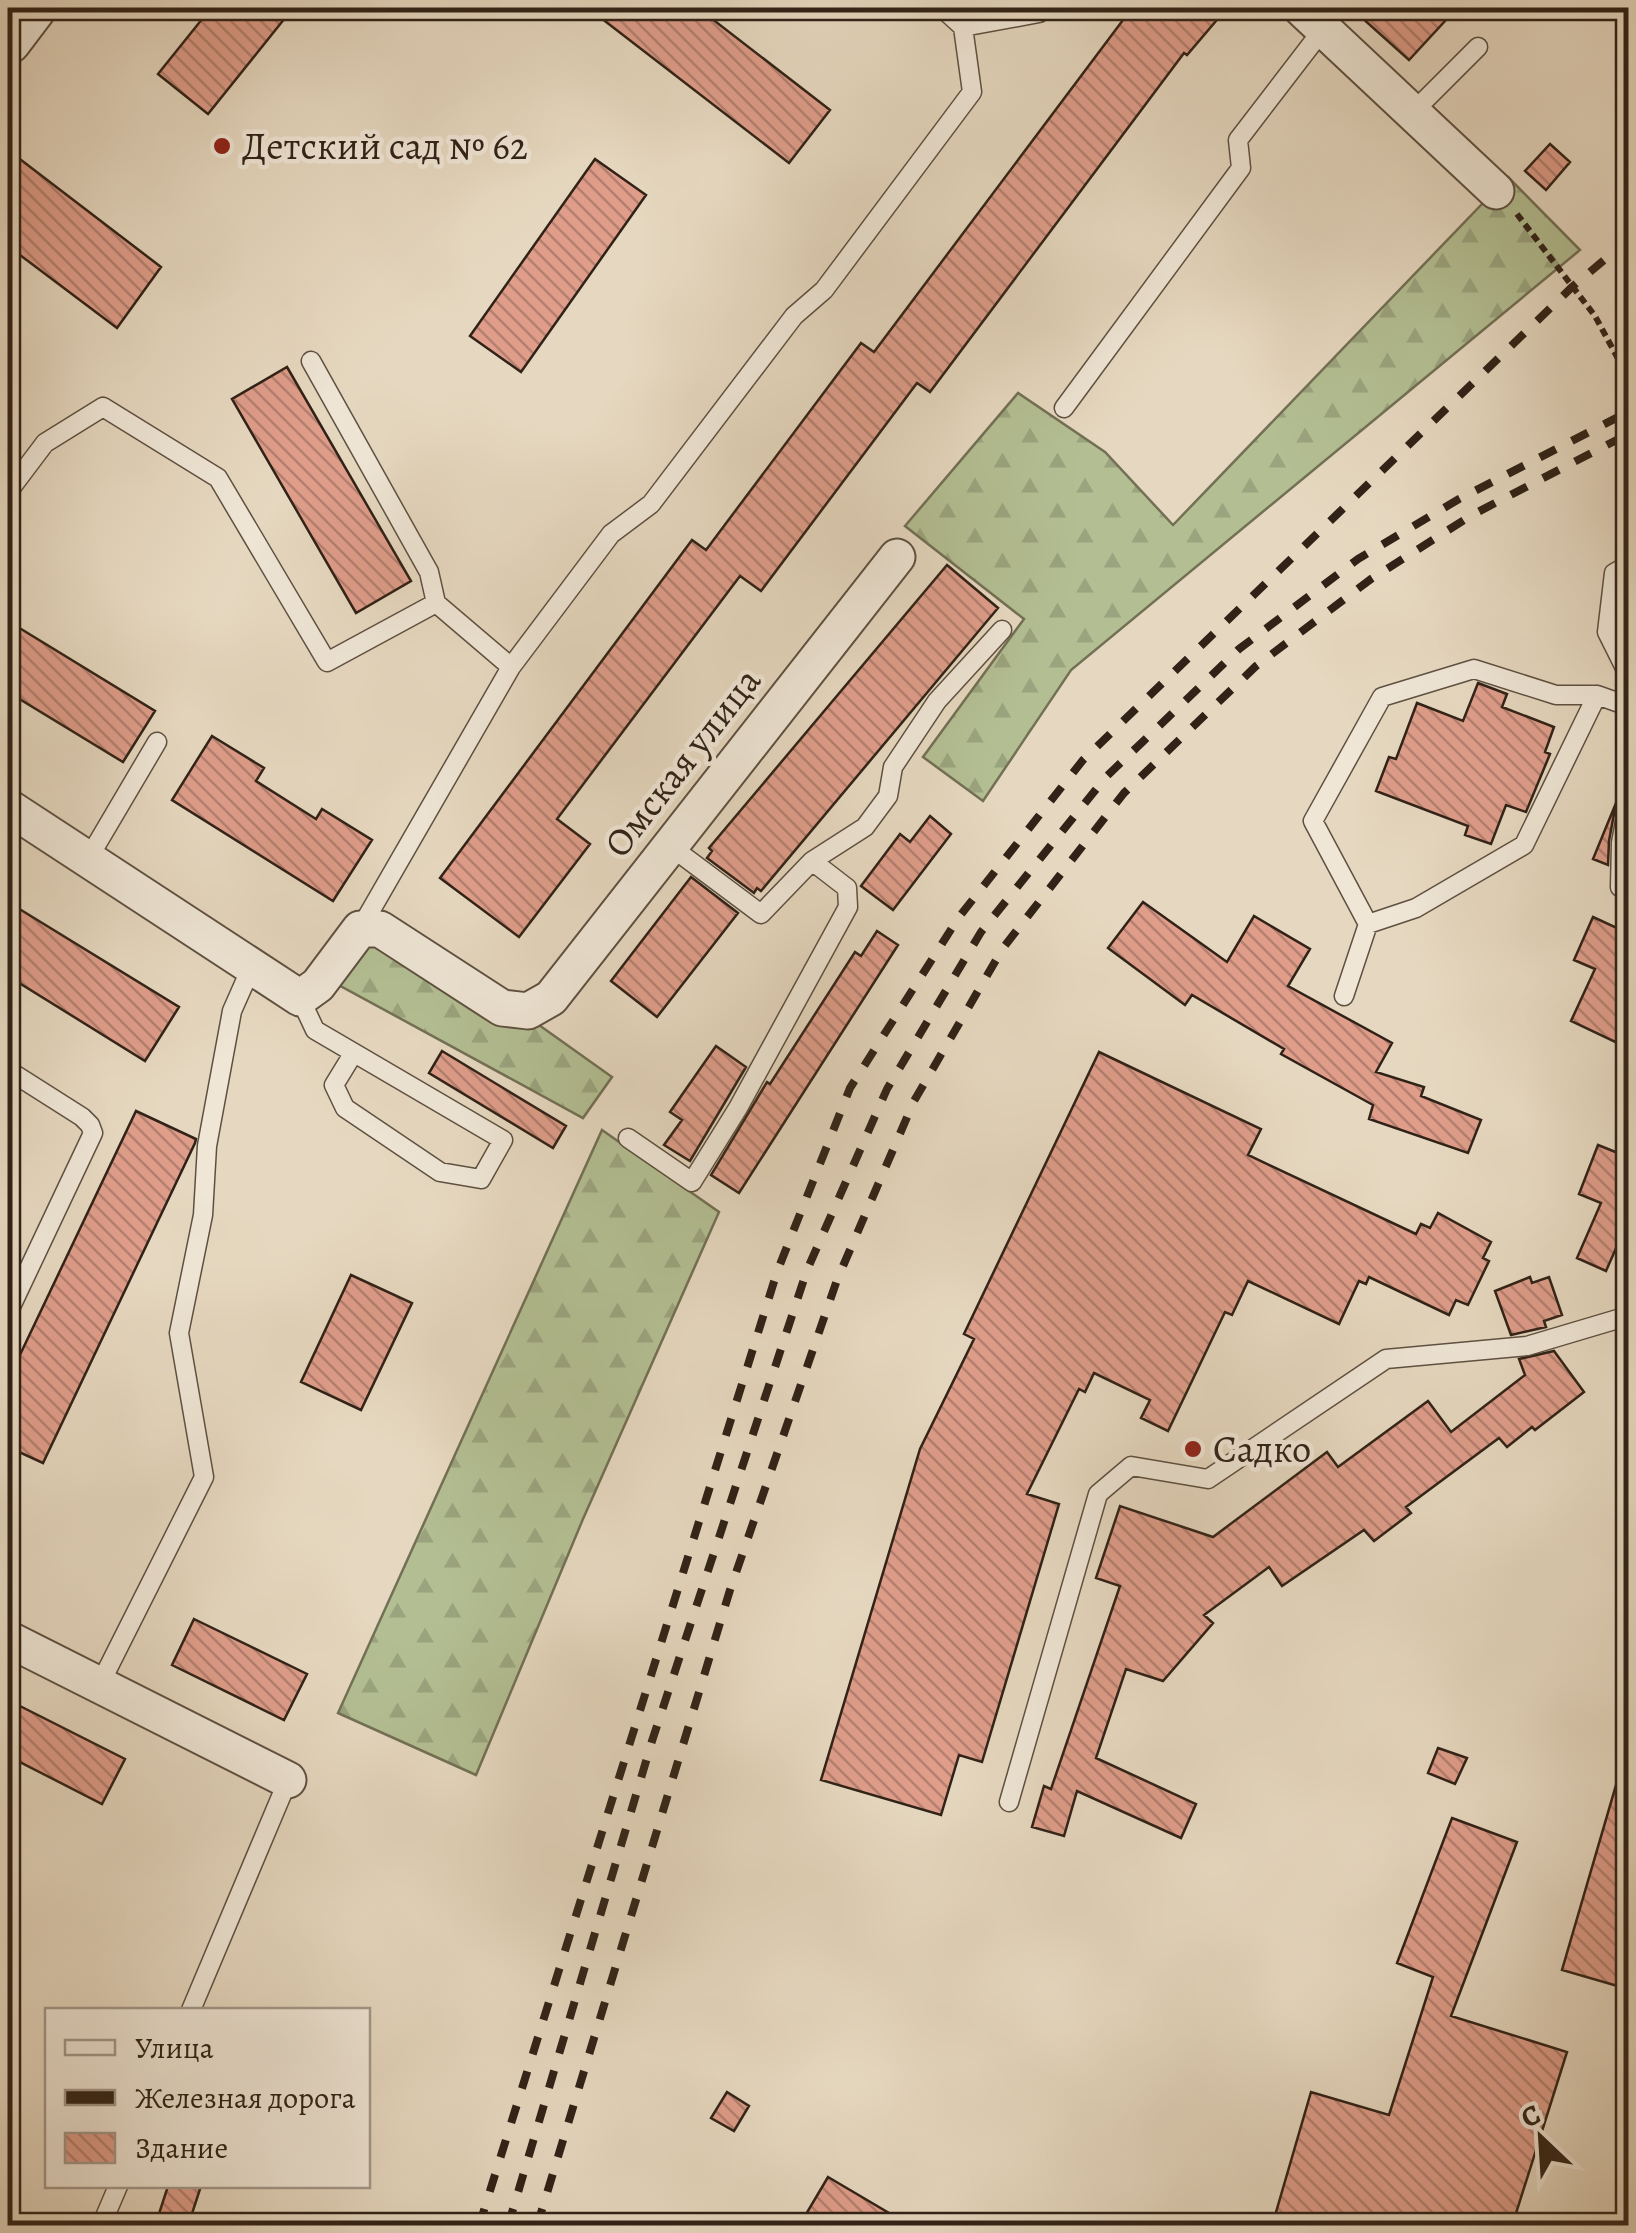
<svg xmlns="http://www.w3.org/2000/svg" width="1636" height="2233" font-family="Alegreya,serif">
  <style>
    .forest { fill: url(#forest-firs); stroke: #727055; stroke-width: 2.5 }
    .building { fill: url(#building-back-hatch); stroke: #302217; stroke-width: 2.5 }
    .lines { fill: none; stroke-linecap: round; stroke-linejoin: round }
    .service-casing { stroke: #5e5041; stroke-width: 21 }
    .minor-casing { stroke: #5e5041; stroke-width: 39 }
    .tertiary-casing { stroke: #5e5041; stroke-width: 49 }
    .path { stroke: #302217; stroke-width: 6; stroke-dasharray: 8 5; stroke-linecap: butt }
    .service { stroke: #efe6d6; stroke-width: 18 }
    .minor { stroke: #efe6d6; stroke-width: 35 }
    .tertiary { stroke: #efe6d6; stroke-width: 45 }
    .rail { stroke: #302217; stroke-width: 8; stroke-dasharray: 18 18; stroke-linecap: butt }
    .poi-dot { fill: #8f2418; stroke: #efe6d6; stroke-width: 4 }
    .labels { text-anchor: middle; stroke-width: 9; stroke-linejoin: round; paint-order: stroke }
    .poi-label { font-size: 38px; fill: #302217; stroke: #efe6d6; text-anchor: start }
    .street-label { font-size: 38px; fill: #302217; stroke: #efe6d6 }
  </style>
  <defs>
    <pattern id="forest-firs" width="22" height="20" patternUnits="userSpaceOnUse" patternTransform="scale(2.5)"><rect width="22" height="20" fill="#b3bf93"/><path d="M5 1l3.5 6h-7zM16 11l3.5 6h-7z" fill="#9aa47e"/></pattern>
    <pattern id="building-back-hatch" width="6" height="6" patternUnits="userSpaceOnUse" patternTransform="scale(2.5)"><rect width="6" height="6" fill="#df9d8a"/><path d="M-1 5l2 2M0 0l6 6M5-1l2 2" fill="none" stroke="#b58070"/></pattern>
  </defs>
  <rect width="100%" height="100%" fill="#e6d8c0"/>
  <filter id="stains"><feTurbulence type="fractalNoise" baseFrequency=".002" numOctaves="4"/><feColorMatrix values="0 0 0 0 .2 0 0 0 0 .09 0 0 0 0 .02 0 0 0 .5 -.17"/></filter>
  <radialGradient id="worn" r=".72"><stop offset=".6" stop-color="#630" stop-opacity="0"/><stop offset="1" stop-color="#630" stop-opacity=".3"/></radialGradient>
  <path class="forest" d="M1508,177L1580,250L1071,670L983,801L923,757L1024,619L905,526L1018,393L1105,452L1173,525Z
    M380,940L532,1020L612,1077L583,1118L335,983L365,943Z
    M602,1130L719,1212L583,1519L476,1775L338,1713Z"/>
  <path class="building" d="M211,8H293L208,114L158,74Z
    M588,8H698L830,110L789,163Z
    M1132,8H1227L1187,55L1184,53L930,392L917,383L761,591L740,576L557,819L590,844L519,937L440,878L692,540L706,550L861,343L874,352Z
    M1351,8H1457L1409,60Z
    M1550,144L1570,162L1546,190L1525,171Z
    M8,150L161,267L117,328L8,246Z
    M595,159L646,195L521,372L470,336Z
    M287,367L411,581L356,613L232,399Z
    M947,565L998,608L761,891L757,888L754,893L707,858L712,851L709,848Z
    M8,621L155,711L123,762L8,692Z
    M1478,683L1507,694L1502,707L1554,727L1545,752L1550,754L1526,812L1506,805L1491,844L1465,835L1468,826L1376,791L1389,757L1396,759L1417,703L1463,721Z
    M212,736L264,768L256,781L316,819L322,809L372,840L333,901L172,800Z
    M1616,803L1609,841L1608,865L1593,859Z
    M930,816L951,834L893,910L861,886L900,834L910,842Z
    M691,877L738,913L657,1017L611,981Z
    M8,902L179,1007L145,1061L8,976Z
    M1143,902L1227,962L1254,916L1310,949L1288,986L1392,1043L1376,1072L1424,1087L1421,1096L1481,1120L1468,1153L1369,1119L1373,1105L1281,1054L1284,1049L1192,995L1185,1005L1108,948Z
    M1593,917L1628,933V1048L1571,1021L1595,969L1574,960Z
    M877,931L898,945L739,1193L711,1175L767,1082L770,1084L855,952L861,956Z
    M716,1046L746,1067L690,1161L664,1145L682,1120L670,1112Z
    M442,1051L566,1126L553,1148L429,1073Z
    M1099,1052L1261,1129L1248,1155L1416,1234L1421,1224L1430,1228L1438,1213L1491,1242L1483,1258L1489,1261L1468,1305L1456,1300L1449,1315L1369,1277L1366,1284L1359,1281L1339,1324L1248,1281L1232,1315L1225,1312L1168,1431L1141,1418L1150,1400L1094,1373L1085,1392L1079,1389L1027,1494L1059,1504L982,1762L959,1755L941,1815L821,1780L920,1449L974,1339L964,1334Z
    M136,1111L196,1139L195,1143L43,1463L8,1447V1380Z
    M1628,1141V1221L1606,1271L1577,1258L1601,1203L1579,1194L1598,1145L1623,1155Z
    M351,1275L412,1303L361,1410L301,1382Z
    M1530,1277L1532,1283L1549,1277L1562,1315L1544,1321L1546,1327L1511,1335L1495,1291Z
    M1554,1351L1584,1392L1535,1430L1532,1427L1507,1447L1499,1438L1406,1507L1411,1513L1374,1541L1364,1530L1282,1586L1269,1567L1204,1615L1213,1623L1163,1681L1126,1669L1096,1758L1196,1804L1181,1838L1077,1791L1064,1836L1032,1827L1044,1786L1051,1789L1120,1586L1096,1578L1120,1506L1213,1537L1327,1452L1338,1467L1428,1401L1451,1432L1525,1375L1519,1359Z
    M194,1619L307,1674L284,1720L172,1665Z
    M8,1700L125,1759L102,1804L8,1756Z
    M1438,1748L1467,1758L1455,1784L1428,1773Z
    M1621,1768L1628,1769V1989L1562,1970Z
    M1452,1818L1517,1842L1451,2016L1567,2052L1512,2226H1272L1311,2092L1389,2115L1433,1977L1397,1963Z
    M727,2092L749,2106L734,2131L711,2118Z
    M828,2177L911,2226H799Z
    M168,2186H201L188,2226H155Z"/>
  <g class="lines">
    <defs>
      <path id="service" d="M963,27L1039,13L1044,8
        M1413,112L1478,47
        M311,361L429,572L436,603L511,667
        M1064,408L1241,168L1238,140L1324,28
        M8,492L45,443L103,407L218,478L327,662L436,603
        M1628,565L1614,573L1607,632L1628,674
        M1628,805L1621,843L1620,887L1628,893
        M88,859L157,742
        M812,861L865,827L888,796L893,767L937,701L1002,630
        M1368,924L1416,908L1524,845L1597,695
        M360,929L511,667L611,534L651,504L794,316L824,290L972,92L963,27L942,8
        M1344,996L1368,924L1313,821L1382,697L1474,669L1556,695H1597L1628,706
        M300,998L315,1030L503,1140L481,1179L440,1172L345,1108L334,1085L353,1054
        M8,1070L82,1117L90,1125L93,1133L8,1313
        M628,1138L692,1182L738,1108L848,907L847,888L812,861L761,914L670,846
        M100,1684L204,1477L179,1333L203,1215L207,1146L232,1011L251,968
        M1009,1802L1098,1494L1131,1466L1208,1479L1386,1359L1527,1346L1628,1316
        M191,2010L288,1780
        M101,2226L118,2186"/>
      <path id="minor" d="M1301,8L1496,191
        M8,807L300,998L318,985L360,929H380L502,1008L528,1011L551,998L897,557
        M8,1639L288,1780"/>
      <path id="tertiary" d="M8,41L33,8"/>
    </defs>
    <use href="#service" class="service-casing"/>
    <use href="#minor" class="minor-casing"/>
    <use href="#tertiary" class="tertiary-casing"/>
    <path class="path" d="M1517,214L1595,316L1628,377
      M1619,545L1628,518"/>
    <use href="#service" class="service"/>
    <use href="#minor" class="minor"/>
    <use href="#tertiary" class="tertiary"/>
    <path class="rail" d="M479,2226L777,1272L850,1088L959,917L1083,760L1572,287L1628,240
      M508,2226L652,1741L807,1270L887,1089L981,932L1106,777L1239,649L1358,559L1459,499L1628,412
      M537,2226L730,1590L837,1280L914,1101L1003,948L1124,793L1256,666L1371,579L1472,515L1628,434"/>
  </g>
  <g class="poi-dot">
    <circle cx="222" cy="146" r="10"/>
    <circle cx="1193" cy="1449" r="10"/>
  </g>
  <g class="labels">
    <g class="poi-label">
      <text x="242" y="159">Детский сад № 62</text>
      <text x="1213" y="1462">Садко</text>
    </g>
    <g class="street-label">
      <text transform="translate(682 762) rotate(-52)" y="13">Омская улица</text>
    </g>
  </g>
  <rect width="1636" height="2233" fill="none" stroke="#e6d8c0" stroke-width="40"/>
  <rect x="10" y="10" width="1616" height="2213" fill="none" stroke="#302217" stroke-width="5"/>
  <rect x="20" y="20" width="1596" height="2193" fill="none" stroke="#302217" stroke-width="2.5"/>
  <rect x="45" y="2008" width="325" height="180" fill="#efe6d6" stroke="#a3988a" stroke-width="2.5"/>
  <rect x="65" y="2040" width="50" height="15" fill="#efe6d6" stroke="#a3988a" stroke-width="2.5"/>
  <text x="135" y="2058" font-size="30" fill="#302217">Улица</text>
  <rect x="65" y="2090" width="50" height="15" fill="#302217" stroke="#a3988a" stroke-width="2.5"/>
  <text x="135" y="2108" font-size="30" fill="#302217">Железная дорога</text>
  <rect x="65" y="2133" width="50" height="30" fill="url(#building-back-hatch)" stroke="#a3988a" stroke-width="2.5"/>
  <text x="135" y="2158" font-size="30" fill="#302217">Здание</text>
  <g transform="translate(1541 2138) rotate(335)" stroke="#efe6d6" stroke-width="8" paint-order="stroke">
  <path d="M0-8L18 38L0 25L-18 38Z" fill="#302217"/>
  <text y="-15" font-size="28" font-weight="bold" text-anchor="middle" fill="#302217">С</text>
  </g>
  <rect width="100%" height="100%" filter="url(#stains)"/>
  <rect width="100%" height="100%" fill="url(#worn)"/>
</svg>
